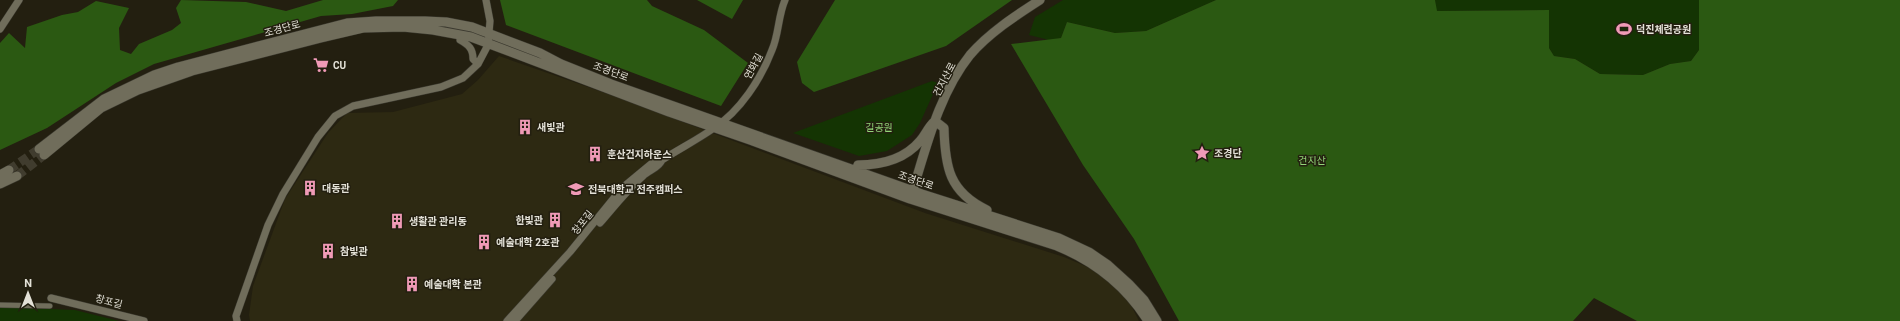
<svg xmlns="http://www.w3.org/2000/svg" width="1900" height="321" font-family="Roboto,'Noto Sans KR',sans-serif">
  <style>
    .built { fill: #2d2912 }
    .green { fill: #143403 }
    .forest { fill: #2b5912 }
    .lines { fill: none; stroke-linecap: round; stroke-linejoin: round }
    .tertiary-tunnel { stroke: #403c2e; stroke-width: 9; stroke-dasharray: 9 4.5; stroke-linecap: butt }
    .pedestrian-casing { stroke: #3b392f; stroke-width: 6 }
    .minor-casing { stroke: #3b392f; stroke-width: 8 }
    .tertiary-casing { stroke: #3b392f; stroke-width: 10 }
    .pedestrian { stroke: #706d5b; stroke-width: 5 }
    .minor { stroke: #706d5b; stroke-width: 7 }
    .tertiary { stroke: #706d5b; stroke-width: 9 }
    .labels { text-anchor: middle; stroke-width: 3; stroke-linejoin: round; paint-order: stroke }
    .street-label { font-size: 10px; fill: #e3e1d7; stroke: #231f10 }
    .poi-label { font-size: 10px; font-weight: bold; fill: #e3e1d7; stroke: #231f10; text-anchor: start }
    .park-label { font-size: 10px; fill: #93d578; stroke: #231f10 }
  </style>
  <rect width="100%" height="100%" fill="#231f10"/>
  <path class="built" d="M499,56L614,96L925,213L1064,257L1090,268L1109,280L1131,305L1139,321H250L249,315L253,286L285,199L328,133L347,113L393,112L462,94L478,80Z"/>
  <path class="green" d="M1063,0H1216L1146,31L1115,33L1067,22L1061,38L1049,40L1029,35L1035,17Z
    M1435,0H1699V50L1691,61L1670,64L1643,75L1600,74L1575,59L1554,56L1549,48L1548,10L1436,11Z
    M932,81L938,83L920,123L912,135L887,151L859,156L793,133Z
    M0,307L75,310L119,321H0Z"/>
  <path class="forest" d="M181,0L246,2L286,11L323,0H398L393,6L352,14L321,16L154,64L116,83L47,128L0,150V43L9,33L25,48L27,27L62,15L78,12L96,1L129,8L119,28L120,50L131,54L139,44L172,30L181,23L176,8Z
    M500,0H647L652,6L704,30L748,63L721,106L506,25Z
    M697,0H743L732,19Z
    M835,0H1012L946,46L814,92L802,83L797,62Z
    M1216,0H1435L1437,11L1549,10V48L1554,56L1575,59L1600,74L1643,75L1670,64L1691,61L1699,50V0H1900V321H1637L1594,298L1573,321H1179L1134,239L1083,165L1011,44L1061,38L1067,22L1115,33L1146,31Z"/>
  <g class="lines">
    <path class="tertiary-tunnel" d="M9,170L39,149
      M17,176L44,155"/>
    <defs>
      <path id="pedestrian" d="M0,305L50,306"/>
      <path id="minor" d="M0,29L19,0
        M461,35L460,40C469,45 473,49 473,59L478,64
        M600,223C614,207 627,190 643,176C649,170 659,168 662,160
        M51,298L144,321
        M237,321L236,316L268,225L283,194L318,137L335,116L353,106L441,87L463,78L478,64L488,45L490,21L486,0
        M507,321L570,252L622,188L657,159L662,160C679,149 697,140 714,128C740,111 761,79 772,50C779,34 778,16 785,0
        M515,321L552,279"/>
      <path id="tertiary" d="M39,149L104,99L154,75L178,67L347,23L376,21H425L446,22L472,27L540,53L561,64L611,84L922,194L1059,238L1089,252L1108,265L1129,284L1144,300L1157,321
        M44,155L101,108L138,90L192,71L321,38L363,28L403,27L433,30L471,37L669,112L750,140L910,199L1057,246C1096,262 1126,286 1148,321
        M856,170L858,165C881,165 904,160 920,141C926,134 928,127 935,121L944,128C945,167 949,192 987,210
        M0,175L9,170
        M0,184L17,176
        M911,196C926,149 938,95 970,55C989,33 1015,16 1040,0"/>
    </defs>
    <use href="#pedestrian" class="pedestrian-casing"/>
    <use href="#minor" class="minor-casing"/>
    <use href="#tertiary" class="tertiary-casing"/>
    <use href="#pedestrian" class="pedestrian"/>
    <use href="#minor" class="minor"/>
    <use href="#tertiary" class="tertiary"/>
  </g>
  <defs>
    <symbol id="stadium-bare" viewBox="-9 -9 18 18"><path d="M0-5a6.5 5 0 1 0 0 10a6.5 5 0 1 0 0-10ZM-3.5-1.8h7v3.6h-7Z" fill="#f09ab7" stroke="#231f10" stroke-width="2.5" paint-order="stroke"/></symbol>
    <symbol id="supermarket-bare" viewBox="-9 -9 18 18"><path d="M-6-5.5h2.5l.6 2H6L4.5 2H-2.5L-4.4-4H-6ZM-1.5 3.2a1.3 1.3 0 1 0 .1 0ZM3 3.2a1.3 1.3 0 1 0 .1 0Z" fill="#f09ab7" stroke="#231f10" stroke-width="2.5" paint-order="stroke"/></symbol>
    <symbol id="building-bare" viewBox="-9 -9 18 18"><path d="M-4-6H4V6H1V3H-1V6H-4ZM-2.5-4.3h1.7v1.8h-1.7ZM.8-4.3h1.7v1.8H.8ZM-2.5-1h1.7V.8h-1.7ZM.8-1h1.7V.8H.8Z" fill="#f09ab7" stroke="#231f10" stroke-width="2.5" paint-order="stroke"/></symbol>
    <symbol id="sight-bare" viewBox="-9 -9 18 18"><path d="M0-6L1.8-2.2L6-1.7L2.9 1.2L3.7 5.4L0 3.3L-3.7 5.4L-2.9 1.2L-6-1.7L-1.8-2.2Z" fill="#f09ab7" stroke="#231f10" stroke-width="2.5" paint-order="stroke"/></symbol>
    <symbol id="university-bare" viewBox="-9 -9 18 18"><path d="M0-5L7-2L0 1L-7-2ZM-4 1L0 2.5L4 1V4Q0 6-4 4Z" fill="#f09ab7" stroke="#231f10" stroke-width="2.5" paint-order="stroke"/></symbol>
  </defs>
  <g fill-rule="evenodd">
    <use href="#stadium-bare" x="1613" y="18" width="22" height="22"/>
    <use href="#supermarket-bare" x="310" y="54" width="22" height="22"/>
    <use href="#building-bare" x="514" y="116" width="22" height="22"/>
    <use href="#sight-bare" x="1191" y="142" width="22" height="22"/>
    <use href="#building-bare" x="584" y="143" width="22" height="22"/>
    <use href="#building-bare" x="299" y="177" width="22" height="22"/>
    <use href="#university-bare" x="565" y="178" width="22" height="22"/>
    <use href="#building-bare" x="544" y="209" width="22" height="22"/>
    <use href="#building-bare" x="386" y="210" width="22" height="22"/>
    <use href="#building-bare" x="473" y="231" width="22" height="22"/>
    <use href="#building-bare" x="317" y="240" width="22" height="22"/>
    <use href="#building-bare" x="401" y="273" width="22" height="22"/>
  </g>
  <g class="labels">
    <g class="street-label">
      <text transform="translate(282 28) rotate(-15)" y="4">조경단로</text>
      <text transform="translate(753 66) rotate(-62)" y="4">연화길</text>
      <text transform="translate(611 71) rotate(20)" y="4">조경단로</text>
      <text transform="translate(944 79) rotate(-62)" y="4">건지산로</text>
      <text transform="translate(916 180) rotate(19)" y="4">조경단로</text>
      <text transform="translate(582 222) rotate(-51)" y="4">창포길</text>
      <text transform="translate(109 301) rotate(15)" y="4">창포길</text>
    </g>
    <g class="poi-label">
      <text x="1636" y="33">덕진체련공원</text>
      <text x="333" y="69">CU</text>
      <text x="537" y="131">새빛관</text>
      <text x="1214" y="157">조경단</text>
      <text x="607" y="158">훈산건지하운스</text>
      <text x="322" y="192">대동관</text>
      <text x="588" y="193">전북대학교 전주캠퍼스</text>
      <text x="543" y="224" text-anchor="end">한빛관</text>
      <text x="409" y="225">생활관 관리동</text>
      <text x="496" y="246">예술대학 2호관</text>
      <text x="340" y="255">참빛관</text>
      <text x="424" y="288">예술대학 본관</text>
    </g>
    <g class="park-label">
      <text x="879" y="131">길공원</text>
      <text x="1312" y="164">건지산</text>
    </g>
  </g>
  <g transform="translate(28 293)" stroke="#231f10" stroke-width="3" paint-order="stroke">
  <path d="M0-3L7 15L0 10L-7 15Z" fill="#e3e1d7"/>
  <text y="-6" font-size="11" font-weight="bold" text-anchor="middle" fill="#e3e1d7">N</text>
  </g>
</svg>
